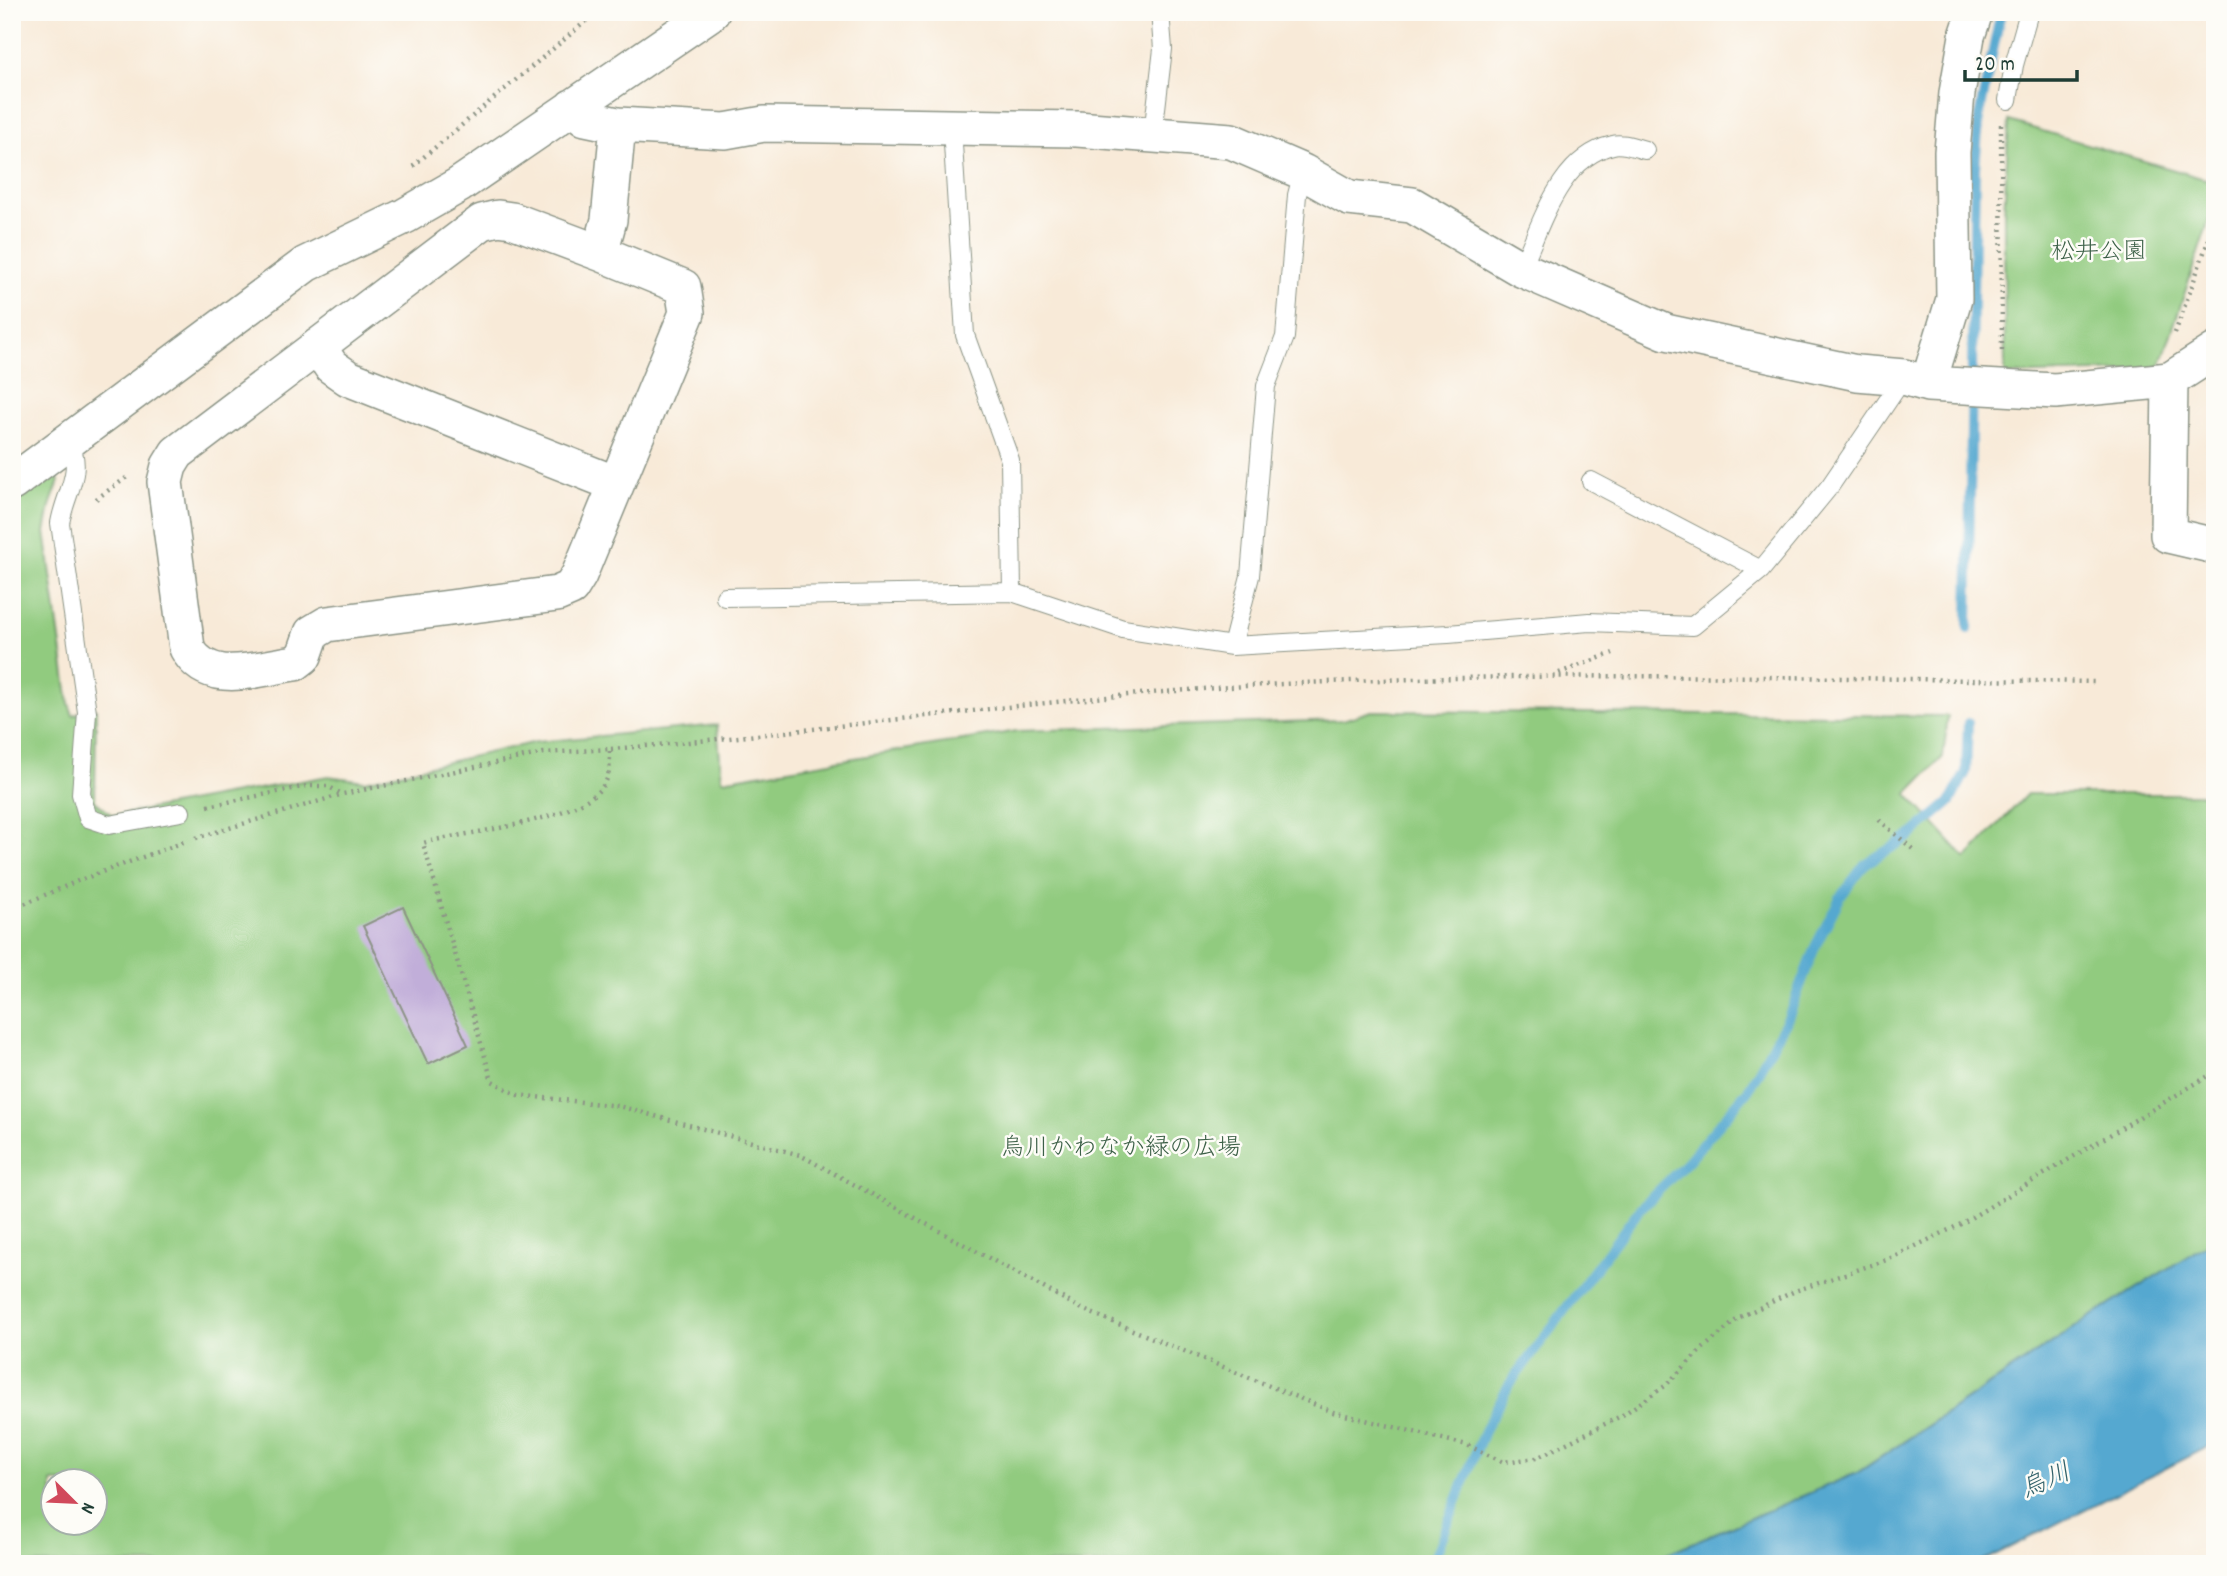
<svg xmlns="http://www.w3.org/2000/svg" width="2227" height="1576" font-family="Dekko,'Klee One',sans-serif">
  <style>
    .green { fill: #91cb7f; stroke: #58845a; stroke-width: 2; fill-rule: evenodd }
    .water { fill: #55a8d0; stroke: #3a7282; stroke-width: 2 }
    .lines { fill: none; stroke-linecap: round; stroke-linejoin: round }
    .stream { stroke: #55a8d0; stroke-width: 10 }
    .building { fill: #c1aed9 }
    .lane-casing { stroke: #8c9486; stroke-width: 20 }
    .street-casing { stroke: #8c9486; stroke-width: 38 }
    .path { stroke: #8c9486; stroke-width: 4.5; stroke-dasharray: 2 5; stroke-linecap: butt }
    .lane { stroke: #fff; stroke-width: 18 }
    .street { stroke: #fff; stroke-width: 35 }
    .labels { text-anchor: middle; stroke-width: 5; stroke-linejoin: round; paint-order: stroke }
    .park-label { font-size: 24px; fill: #3c6047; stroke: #fdfcf7 }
    .water-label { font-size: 26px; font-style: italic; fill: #32626b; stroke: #fdfcf7 }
  </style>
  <rect width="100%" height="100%" fill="#fdfcf7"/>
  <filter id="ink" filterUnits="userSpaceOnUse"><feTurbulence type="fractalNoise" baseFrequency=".0143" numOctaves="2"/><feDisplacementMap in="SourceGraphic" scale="14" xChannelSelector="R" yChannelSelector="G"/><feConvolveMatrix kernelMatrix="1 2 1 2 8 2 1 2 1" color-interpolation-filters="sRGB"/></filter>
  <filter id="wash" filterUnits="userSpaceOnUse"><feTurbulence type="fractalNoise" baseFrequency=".00686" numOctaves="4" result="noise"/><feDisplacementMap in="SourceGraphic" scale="28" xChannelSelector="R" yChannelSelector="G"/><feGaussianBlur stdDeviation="1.57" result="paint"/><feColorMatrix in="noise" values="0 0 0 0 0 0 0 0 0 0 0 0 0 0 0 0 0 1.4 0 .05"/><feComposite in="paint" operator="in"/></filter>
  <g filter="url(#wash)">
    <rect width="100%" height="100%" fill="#f8ead8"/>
    <path class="green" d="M2009,121L2215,182V202L2159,370L2005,375L2004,214Z
      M53,470L59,481L50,506L45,532L69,704L73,715L96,709L95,801L113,816L328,776L365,781L536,742L717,725L722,780L1017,731L1343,720L1371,711L1948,716L1943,757L1907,794L1966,859L2027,794H2215V1239L2089,1318L1857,1473L1642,1564H12V501ZM52,1482H94V1524H52Z"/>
    <path class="water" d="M2215,1239V1441L2208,1447L1977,1564H1642L1857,1473L2089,1318Z"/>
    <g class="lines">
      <path class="stream" d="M1968,629L1975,168L1979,117L2001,12
        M1432,1564L1484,1431L1509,1385L1639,1210L1688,1161L1748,1090L1788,1018L1815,947L1841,896L1865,864L1909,837L1950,802L1966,772L1968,723"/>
    </g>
    <g id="blocks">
      <path class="building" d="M403,907L468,1045L428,1064L363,926Z"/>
    </g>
  </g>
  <g filter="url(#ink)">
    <use href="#blocks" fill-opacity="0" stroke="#8c9486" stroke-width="2"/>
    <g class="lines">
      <defs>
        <path id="lane" d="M2008,100L2014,65L2029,12
          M952,128L965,335L1010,460L1012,592
          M1153,134L1163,49L1160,12
          M1521,269C1541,226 1559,157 1613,145C1622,142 1636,148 1645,150
          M69,441C84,473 66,490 60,523L87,712L81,794L88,818L109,825L181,812
          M1591,481L1761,570
          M725,597L1012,592L1123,629L1232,646L1448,634L1589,622L1693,626L1761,570L1830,486L1904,377
          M1232,646L1250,576L1266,386L1285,337L1297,195L1303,172"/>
        <path id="street" d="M572,107L585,118L618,125L725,131L764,124L1077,129L1231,141L1303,172L1349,198L1412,205L1521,269L1666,332L1857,373L1904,377L1928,384L2055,391L2170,380L2215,351
          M600,253L512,220L498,218L482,222L177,453L169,466L165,482L187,648C208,688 258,668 295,663L304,656L312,633L327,624L557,594L571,588L579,575L687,313L683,287L600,253L609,220L618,125
          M318,346L331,366L348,378L616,484
          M2170,380L2168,535L2215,546
          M1928,384L1954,299L1952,152L1957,93L1967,36L1975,12
          M12,483L306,264L405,216L459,185L712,12"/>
      </defs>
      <use href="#lane" class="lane-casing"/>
      <use href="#street" class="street-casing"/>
      <path class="path" d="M2001,124L2002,353
        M413,166L597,12
        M2175,333L2215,222
        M96,499L129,476
        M1559,673L1613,653
        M611,749C842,730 1072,693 1304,683C1568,671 1833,678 2097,682
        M208,806L307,786H327L342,794
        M1879,820L1915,851
        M196,838L343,794L544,753L610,749C610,757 610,768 608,776C594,822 465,831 423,843L492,1081L518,1095L618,1106L800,1155L1084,1310L1333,1412L1467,1445L1503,1462L1537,1458L1621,1416L1665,1386L1701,1350L1740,1317L1795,1291L1889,1259L1959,1225L2215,1072
        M12,909L80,880L184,842"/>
      <use href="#lane" class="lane"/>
      <use href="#street" class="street"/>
    </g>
  </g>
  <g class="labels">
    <g class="park-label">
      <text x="2099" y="258">松井公園</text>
      <text x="1121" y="1154">烏川かわなか緑の広場</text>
    </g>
    <g class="water-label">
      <text transform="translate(2045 1479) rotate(-23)" y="9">烏川</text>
    </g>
  </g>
  <rect width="2227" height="1576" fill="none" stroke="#fdfcf7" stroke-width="42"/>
  <g transform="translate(74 1502) rotate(114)"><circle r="33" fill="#fdfcf7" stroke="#a4b0a9" stroke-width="2"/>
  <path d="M0-5L12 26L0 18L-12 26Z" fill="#d1495b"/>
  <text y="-10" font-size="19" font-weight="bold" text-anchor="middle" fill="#1f3d34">N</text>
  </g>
  <path d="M1965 70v10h112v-10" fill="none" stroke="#1f3d34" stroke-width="3.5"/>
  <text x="1975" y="70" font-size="21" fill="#1f3d34" stroke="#fdfcf7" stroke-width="5" paint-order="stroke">20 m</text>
</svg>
